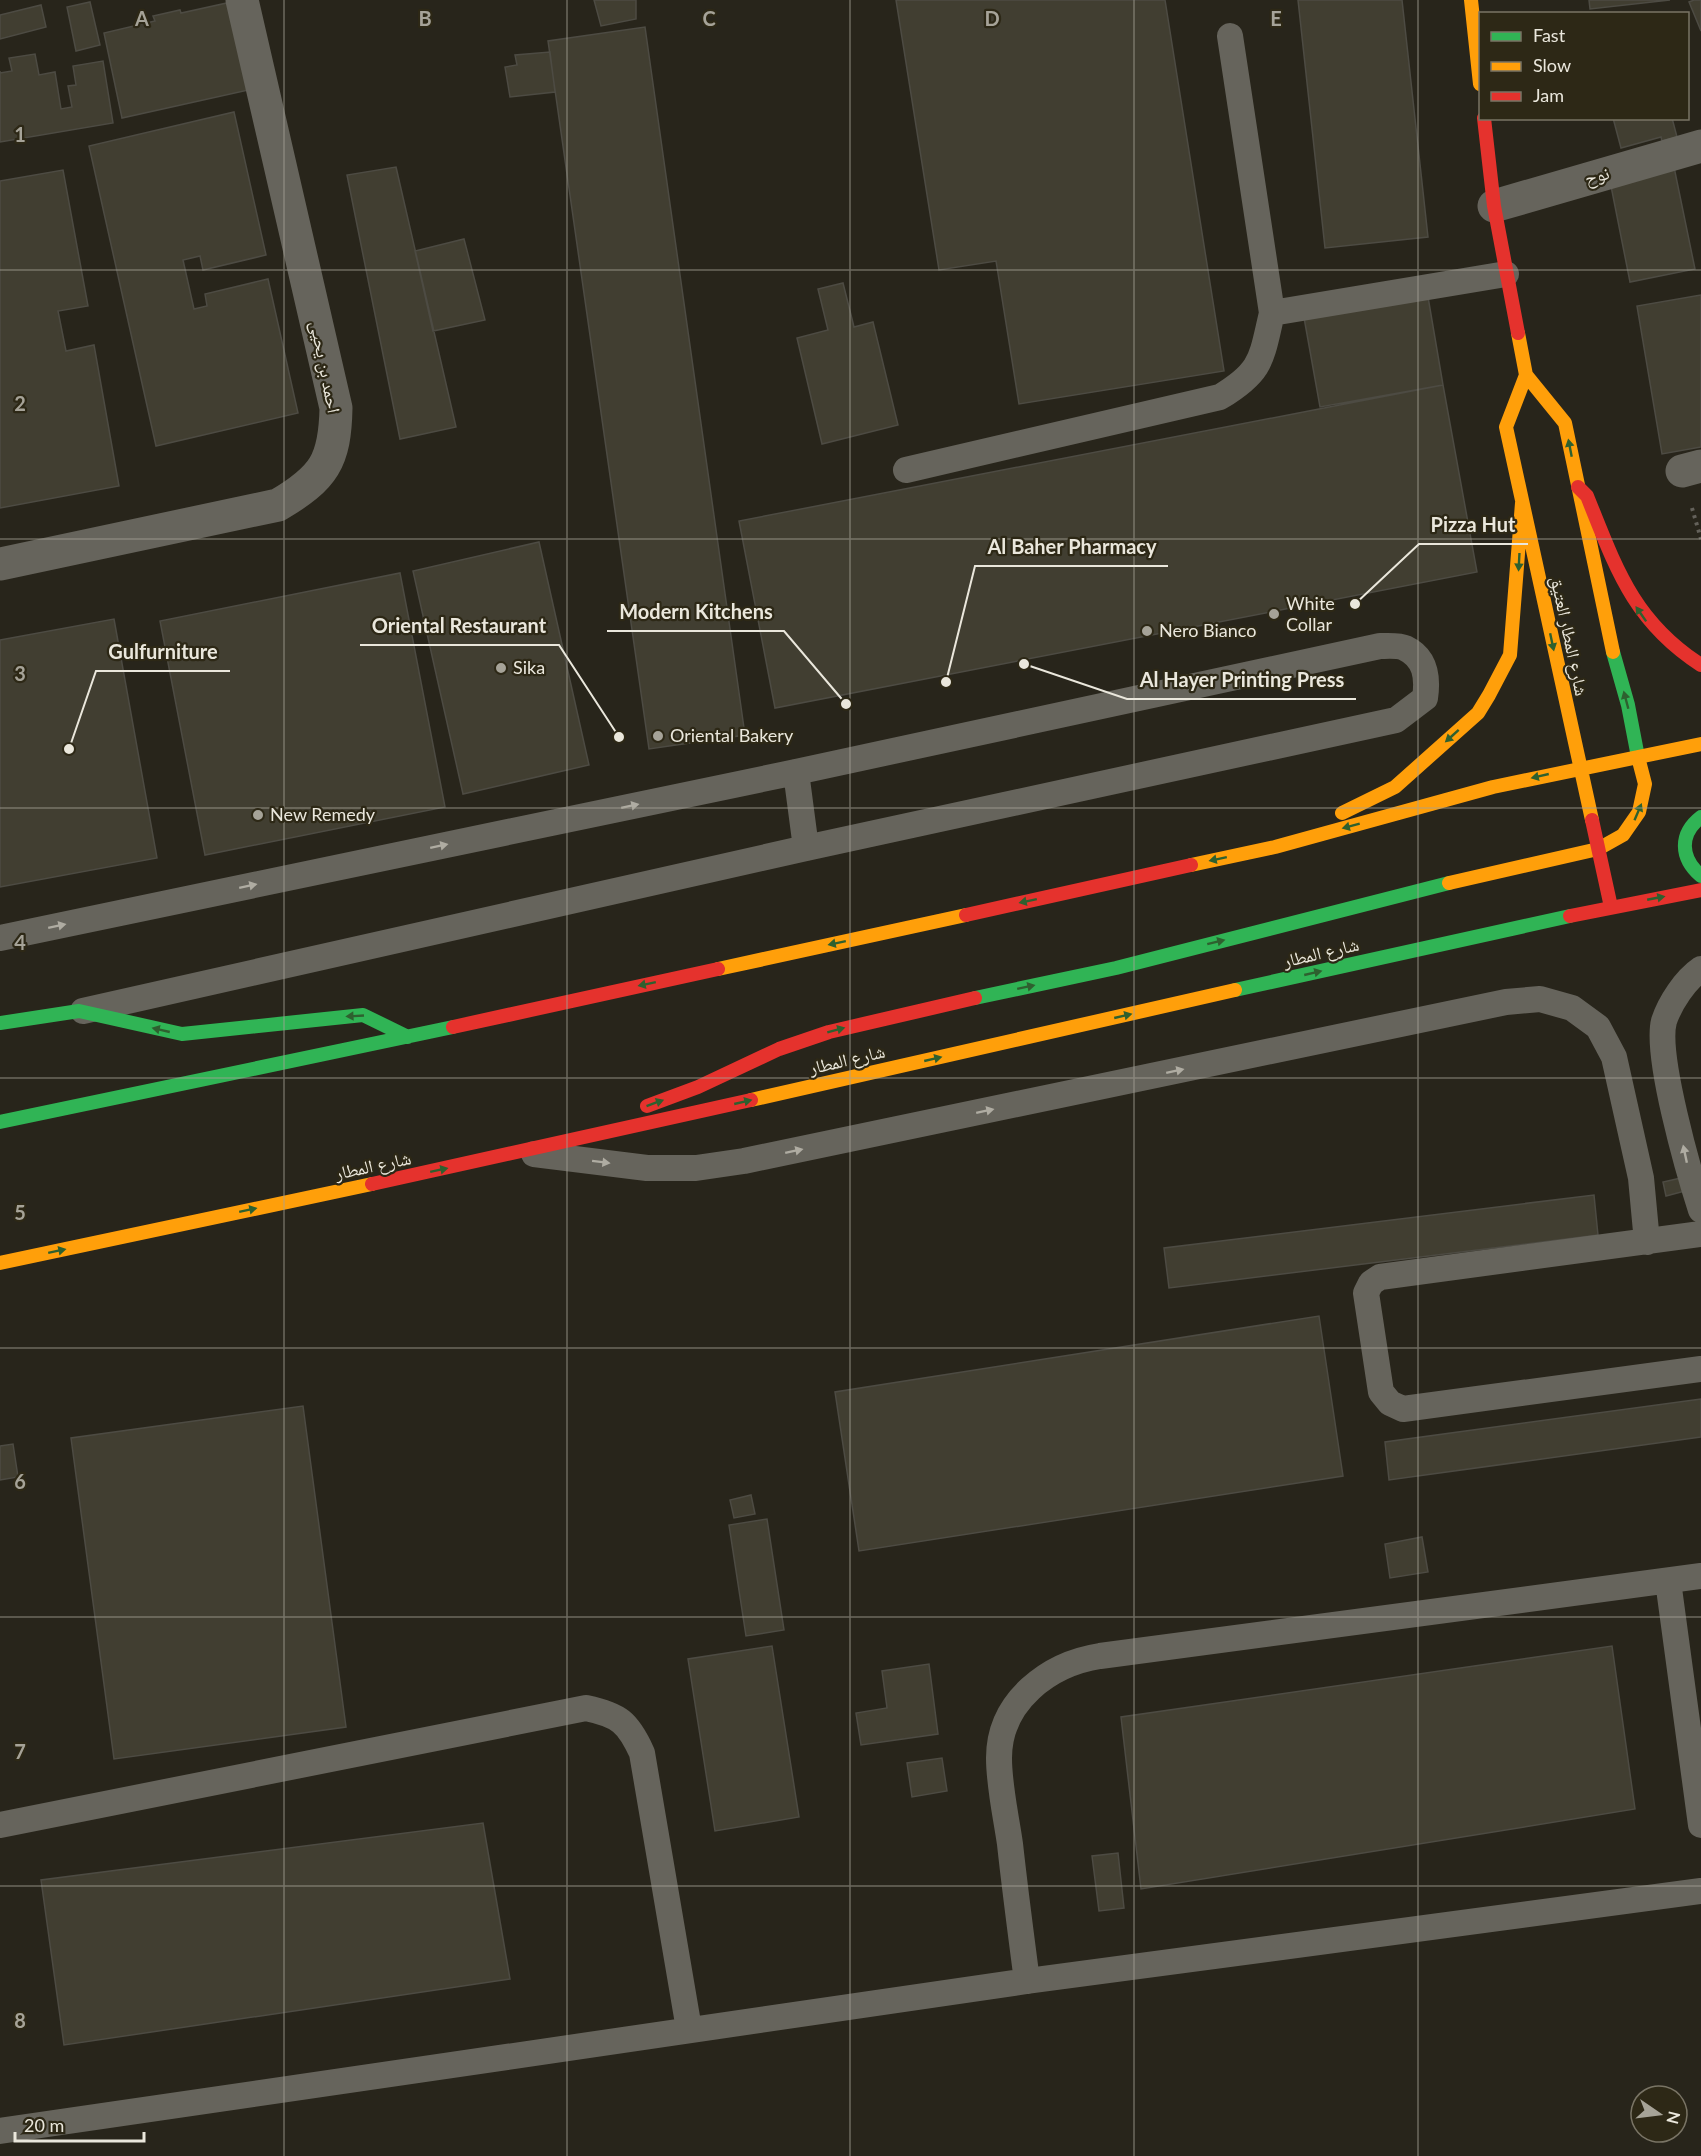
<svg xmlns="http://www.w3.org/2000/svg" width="1701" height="2156" font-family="Lato,'Noto Naskh Arabic',sans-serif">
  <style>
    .building { fill: #413e31; stroke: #4d4b43; stroke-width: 1.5 }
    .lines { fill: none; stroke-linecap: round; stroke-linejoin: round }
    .path { stroke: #64615a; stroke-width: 4; stroke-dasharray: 3 4.5; stroke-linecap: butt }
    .lane { stroke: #66645c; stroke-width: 26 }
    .street { stroke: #66645c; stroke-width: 33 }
    .fast { stroke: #30b455; stroke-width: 14 }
    .slow { stroke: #ff9f0a; stroke-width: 14 }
    .jam { stroke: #e5322d; stroke-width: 14 }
    .oneway { fill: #2e602f }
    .oneway2 { fill: #afaca2 }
    .grid { fill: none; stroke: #a6a398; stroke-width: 1.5; stroke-opacity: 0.55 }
    .poi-dot { fill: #a6a398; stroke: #2d2816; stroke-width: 2 }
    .labels { text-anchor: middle; stroke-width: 4.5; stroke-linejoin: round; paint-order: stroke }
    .street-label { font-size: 18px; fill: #eae7dc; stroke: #2d2816 }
    .poi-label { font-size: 18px; fill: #eae7dc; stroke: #2d2816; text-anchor: start }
    .grid-label { font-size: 20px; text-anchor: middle; font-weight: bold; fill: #a6a398; stroke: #2d2816; stroke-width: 4.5; stroke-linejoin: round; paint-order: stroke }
    .leader { fill: none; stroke: #eae7dc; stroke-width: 2 }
    .callout-dot { fill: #eae7dc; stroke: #2d2816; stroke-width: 2 }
    .callout-label { font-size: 20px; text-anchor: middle; font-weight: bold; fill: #eae7dc; stroke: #2d2816; stroke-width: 4.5; stroke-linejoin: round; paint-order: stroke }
  </style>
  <rect width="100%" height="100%" fill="#28251b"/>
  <path class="building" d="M594,0H636V19L601,26Z
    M896,0H1165L1224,371L1019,404L996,261L939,270Z
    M1298,0H1402L1428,237L1325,248Z
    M1589,0H1670L1590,9Z
    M1694,0H1701V31L1689,2Z
    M236,1L253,89L122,118L104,33L155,21L153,16L180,10L181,13Z
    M90,2L100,45L76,51L67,7Z
    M41,5L46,27L0,39V15Z
    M645,27L745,735L649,749L548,41Z
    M550,52L555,92L510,97L505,67L517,65L515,55Z
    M35,54L39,75L55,72L61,109L72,107L68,86L76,85L73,66L103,61L113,123L0,142V71V73L12,71L9,58Z
    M234,112L266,255L203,270L200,256L183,260L194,309L207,306L205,294L268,279L298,413L156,446L89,146Z
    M1613,118H1672L1677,137L1662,141L1661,137L1621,148Z
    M396,167L456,427L400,439L347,175Z
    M1674,167L1695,269L1630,282L1610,181Z
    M63,170L88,306L58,311L66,351L94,345L119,486L0,508V181Z
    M464,239L485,320L433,331L415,251Z
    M843,283L854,327L873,322L898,425L822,444L797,338L828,330L818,289Z
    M1427,291L1443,385L1320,407L1303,312Z
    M1701,295V447L1662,454L1637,306Z
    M1443,385L1477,572L775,708L739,521Z
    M539,542L589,765L463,794L413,571Z
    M400,573L445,807L205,855L160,621Z
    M114,619L157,858L0,887V640Z
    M1681,1178L1685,1191L1666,1196L1663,1182Z
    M1594,1195L1598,1235L1169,1288L1164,1248Z
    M1319,1316L1343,1476L859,1551L835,1392Z
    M1701,1399V1437L1389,1480L1385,1442Z
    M303,1406L346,1727L114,1759L71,1438Z
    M13,1444L18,1477L0,1480V1446Z
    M751,1495L755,1514L734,1518L730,1500Z
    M767,1519L784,1630L746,1636L729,1525Z
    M1422,1537L1428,1572L1390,1578L1385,1544Z
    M772,1646L799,1817L715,1831L688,1659Z
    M1612,1646L1635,1809L1141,1889L1121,1717Z
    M929,1664L938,1734L861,1745L856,1713L887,1708L882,1671Z
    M942,1758L947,1791L912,1797L907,1763Z
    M483,1823L510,1979L64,2045L41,1880Z
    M1118,1853L1124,1908L1099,1911L1092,1856Z"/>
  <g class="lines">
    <path class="path" d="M1692,508L1701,539"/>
    <path class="lane" d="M1230,36L1272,313L1506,274
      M906,470L1220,397C1263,371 1261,359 1272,313
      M796,772L806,848
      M0,938L796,772L1380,646C1387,646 1399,645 1405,648C1426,658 1428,678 1425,698L1396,720L806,848L83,1011
      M1701,969C1685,980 1670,1003 1664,1021C1655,1055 1689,1173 1701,1210
      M534,1154L647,1168H696L744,1161L1506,1002L1540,999L1572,1008L1598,1027L1614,1057L1641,1178L1647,1242
      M1701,1234L1380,1277L1371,1283L1366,1293L1381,1392L1390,1403L1403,1409L1701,1369
      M1668,1581L1701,1825
      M0,1825L586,1708C619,1715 628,1722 642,1753L689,2029
      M1027,1981C1021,1935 1015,1890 1010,1844C1006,1816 999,1786 999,1758C999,1701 1049,1664 1100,1656L1701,1576
      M0,2131L1027,1981L1701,1891"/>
    <path class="street" d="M1494,206L1701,146
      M1682,471L1701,466
      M0,564L278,505C324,478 335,461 336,408L242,0"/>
    <path class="fast" d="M1613,652L1628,705L1638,757
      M1701,817C1679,834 1680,858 1701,876
      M1235,990L1570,916
      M975,998L1116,968L1449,883
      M0,1023L79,1011L182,1034L363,1015L408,1037
      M0,1122L453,1027"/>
    <path class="slow" d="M1471,0L1480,84
      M1518,333L1526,375L1565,423L1613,652
      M1526,375L1506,427L1592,820
      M1342,813L1395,787L1478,713L1489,695L1510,655L1522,503
      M1191,865L1275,847L1493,787L1701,744
      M1449,883L1598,849L1623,835L1639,812L1645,784L1638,757
      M718,969L966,915
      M751,1100L1235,990
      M0,1263L372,1184"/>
    <path class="jam" d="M1484,118L1494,206L1518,333
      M1578,487L1587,496C1616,568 1633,621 1701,665
      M1592,820L1611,907
      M966,915L1191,865
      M1570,916L1701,890
      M453,1027L718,969
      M647,1106L698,1087L779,1049L829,1032L975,998
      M372,1184L751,1100"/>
  </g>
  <defs><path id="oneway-solid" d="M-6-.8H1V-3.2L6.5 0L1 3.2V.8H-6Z" transform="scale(1.5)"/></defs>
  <g class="oneway">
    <use href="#oneway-solid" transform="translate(1570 448) rotate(-101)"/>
    <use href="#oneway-solid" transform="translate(1519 562) rotate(93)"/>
    <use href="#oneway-solid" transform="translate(1641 614) rotate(-125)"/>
    <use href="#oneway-solid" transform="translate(1552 642) rotate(78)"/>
    <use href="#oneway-solid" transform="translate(1626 700) rotate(-105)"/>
    <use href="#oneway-solid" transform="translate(1452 736) rotate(138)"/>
    <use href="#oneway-solid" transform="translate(1540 776) rotate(167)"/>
    <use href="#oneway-solid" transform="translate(1638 812) rotate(-67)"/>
    <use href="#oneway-solid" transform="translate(1351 826) rotate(165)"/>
    <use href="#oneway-solid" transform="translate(1218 859) rotate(168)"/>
    <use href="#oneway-solid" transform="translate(1656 898) rotate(-11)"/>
    <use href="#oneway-solid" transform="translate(1028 901) rotate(168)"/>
    <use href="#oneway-solid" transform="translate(1216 942) rotate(-14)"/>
    <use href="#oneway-solid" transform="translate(837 943) rotate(168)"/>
    <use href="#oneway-solid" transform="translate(1313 973) rotate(-13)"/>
    <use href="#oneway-solid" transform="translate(647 984) rotate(168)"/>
    <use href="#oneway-solid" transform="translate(1026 987) rotate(-12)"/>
    <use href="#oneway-solid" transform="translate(355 1016) rotate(177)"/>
    <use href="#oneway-solid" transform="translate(1123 1016) rotate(-13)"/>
    <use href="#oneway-solid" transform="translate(161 1030) rotate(-167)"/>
    <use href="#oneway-solid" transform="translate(836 1030) rotate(-15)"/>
    <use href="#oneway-solid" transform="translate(933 1059) rotate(-13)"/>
    <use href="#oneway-solid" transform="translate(743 1102) rotate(-13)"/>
    <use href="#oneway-solid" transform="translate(655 1103) rotate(-20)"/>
    <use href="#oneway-solid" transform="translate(439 1170) rotate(-12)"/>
    <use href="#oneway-solid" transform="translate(248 1210) rotate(-12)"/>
    <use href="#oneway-solid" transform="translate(57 1251) rotate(-12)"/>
  </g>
  <g class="oneway2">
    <use href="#oneway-solid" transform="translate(630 806) rotate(-12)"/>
    <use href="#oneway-solid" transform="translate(439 846) rotate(-12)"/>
    <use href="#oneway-solid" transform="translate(248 886) rotate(-12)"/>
    <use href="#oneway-solid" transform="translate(57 926) rotate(-12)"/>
    <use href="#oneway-solid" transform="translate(1175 1071) rotate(-12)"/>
    <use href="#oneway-solid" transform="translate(985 1111) rotate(-12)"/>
    <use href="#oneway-solid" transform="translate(794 1151) rotate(-12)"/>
    <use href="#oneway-solid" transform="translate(1685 1154) rotate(-102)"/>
    <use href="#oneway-solid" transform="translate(601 1162) rotate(7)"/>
  </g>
  <path class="grid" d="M284,0V2156M567,0V2156M850,0V2156M1134,0V2156M1418,0V2156M0,270H1701M0,539H1701M0,808H1701M0,1078H1701M0,1348H1701M0,1617H1701M0,1886H1701"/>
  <g class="poi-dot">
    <circle cx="1274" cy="614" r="6"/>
    <circle cx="1147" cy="631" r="6"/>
    <circle cx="501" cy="668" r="6"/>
    <circle cx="658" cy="736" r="6"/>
    <circle cx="258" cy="815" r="6"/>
  </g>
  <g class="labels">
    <g class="street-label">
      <text transform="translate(1597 176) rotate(-16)" y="6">نوح</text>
      <text transform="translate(325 367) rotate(79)" y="6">احمد بن يحيى</text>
      <text transform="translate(1569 636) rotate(78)" y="6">شارع المطار العتيق</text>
      <text transform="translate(1321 953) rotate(-13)" y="6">شارع المطار</text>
      <text transform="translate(847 1060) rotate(-13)" y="6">شارع المطار</text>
      <text transform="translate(373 1166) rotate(-12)" y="6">شارع المطار</text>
    </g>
    <g class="poi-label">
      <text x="1286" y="610">White<tspan x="1286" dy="21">Collar</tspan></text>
      <text x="1159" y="637">Nero Bianco</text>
      <text x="513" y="674">Sika</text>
      <text x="670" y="742">Oriental Bakery</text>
      <text x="270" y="821">New Remedy</text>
    </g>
  </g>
  <g class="grid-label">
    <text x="142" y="26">A</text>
    <text x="425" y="26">B</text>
    <text x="709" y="26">C</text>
    <text x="992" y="26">D</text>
    <text x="1276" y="26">E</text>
    <text x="20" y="142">1</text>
    <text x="20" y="411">2</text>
    <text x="20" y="681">3</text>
    <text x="20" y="950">4</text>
    <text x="20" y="1220">5</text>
    <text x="20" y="1489">6</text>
    <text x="20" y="1759">7</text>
    <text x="20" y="2028">8</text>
  </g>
  <path class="leader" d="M1355 604L1419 544H1528M946 682L975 566H1168M846 704L784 631H607M619 737L559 645H360M69 749L96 671H230M1024 664L1127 699H1356"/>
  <g class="callout-dot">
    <circle cx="1355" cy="604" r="6"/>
    <circle cx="946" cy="682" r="6"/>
    <circle cx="846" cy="704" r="6"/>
    <circle cx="619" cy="737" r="6"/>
    <circle cx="69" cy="749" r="6"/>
    <circle cx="1024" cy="664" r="6"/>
  </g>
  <g class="callout-label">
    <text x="1473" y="532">Pizza Hut</text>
    <text x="1072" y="554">Al Baher Pharmacy</text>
    <text x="696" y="619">Modern Kitchens</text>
    <text x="459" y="633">Oriental Restaurant</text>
    <text x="163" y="659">Gulfurniture</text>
    <text x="1242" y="687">Al Hayer Printing Press</text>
  </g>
  <rect x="1479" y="12" width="210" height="108" fill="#2d2816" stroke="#797465" stroke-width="1.5"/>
  <rect x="1491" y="32" width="30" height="9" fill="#30b455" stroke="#797465" stroke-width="1.5"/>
  <text x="1533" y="42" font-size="18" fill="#eae7dc">Fast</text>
  <rect x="1491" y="62" width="30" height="9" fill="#ff9f0a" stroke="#797465" stroke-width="1.5"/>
  <text x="1533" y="72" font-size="18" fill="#eae7dc">Slow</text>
  <rect x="1491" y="92" width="30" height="9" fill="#e5322d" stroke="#797465" stroke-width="1.5"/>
  <text x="1533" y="102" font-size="18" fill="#eae7dc">Jam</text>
  <g transform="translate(1659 2114) rotate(104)"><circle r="28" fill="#2d2816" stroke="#797465" stroke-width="1.5"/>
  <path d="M0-4.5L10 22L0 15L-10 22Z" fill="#a6a398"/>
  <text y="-9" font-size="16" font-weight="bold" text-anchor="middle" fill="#eae7dc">N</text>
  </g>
  <path d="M15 2132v9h129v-9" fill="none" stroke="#eae7dc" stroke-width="3"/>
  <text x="24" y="2132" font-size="18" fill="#eae7dc" stroke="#2d2816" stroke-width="4.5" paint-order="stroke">20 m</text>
</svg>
